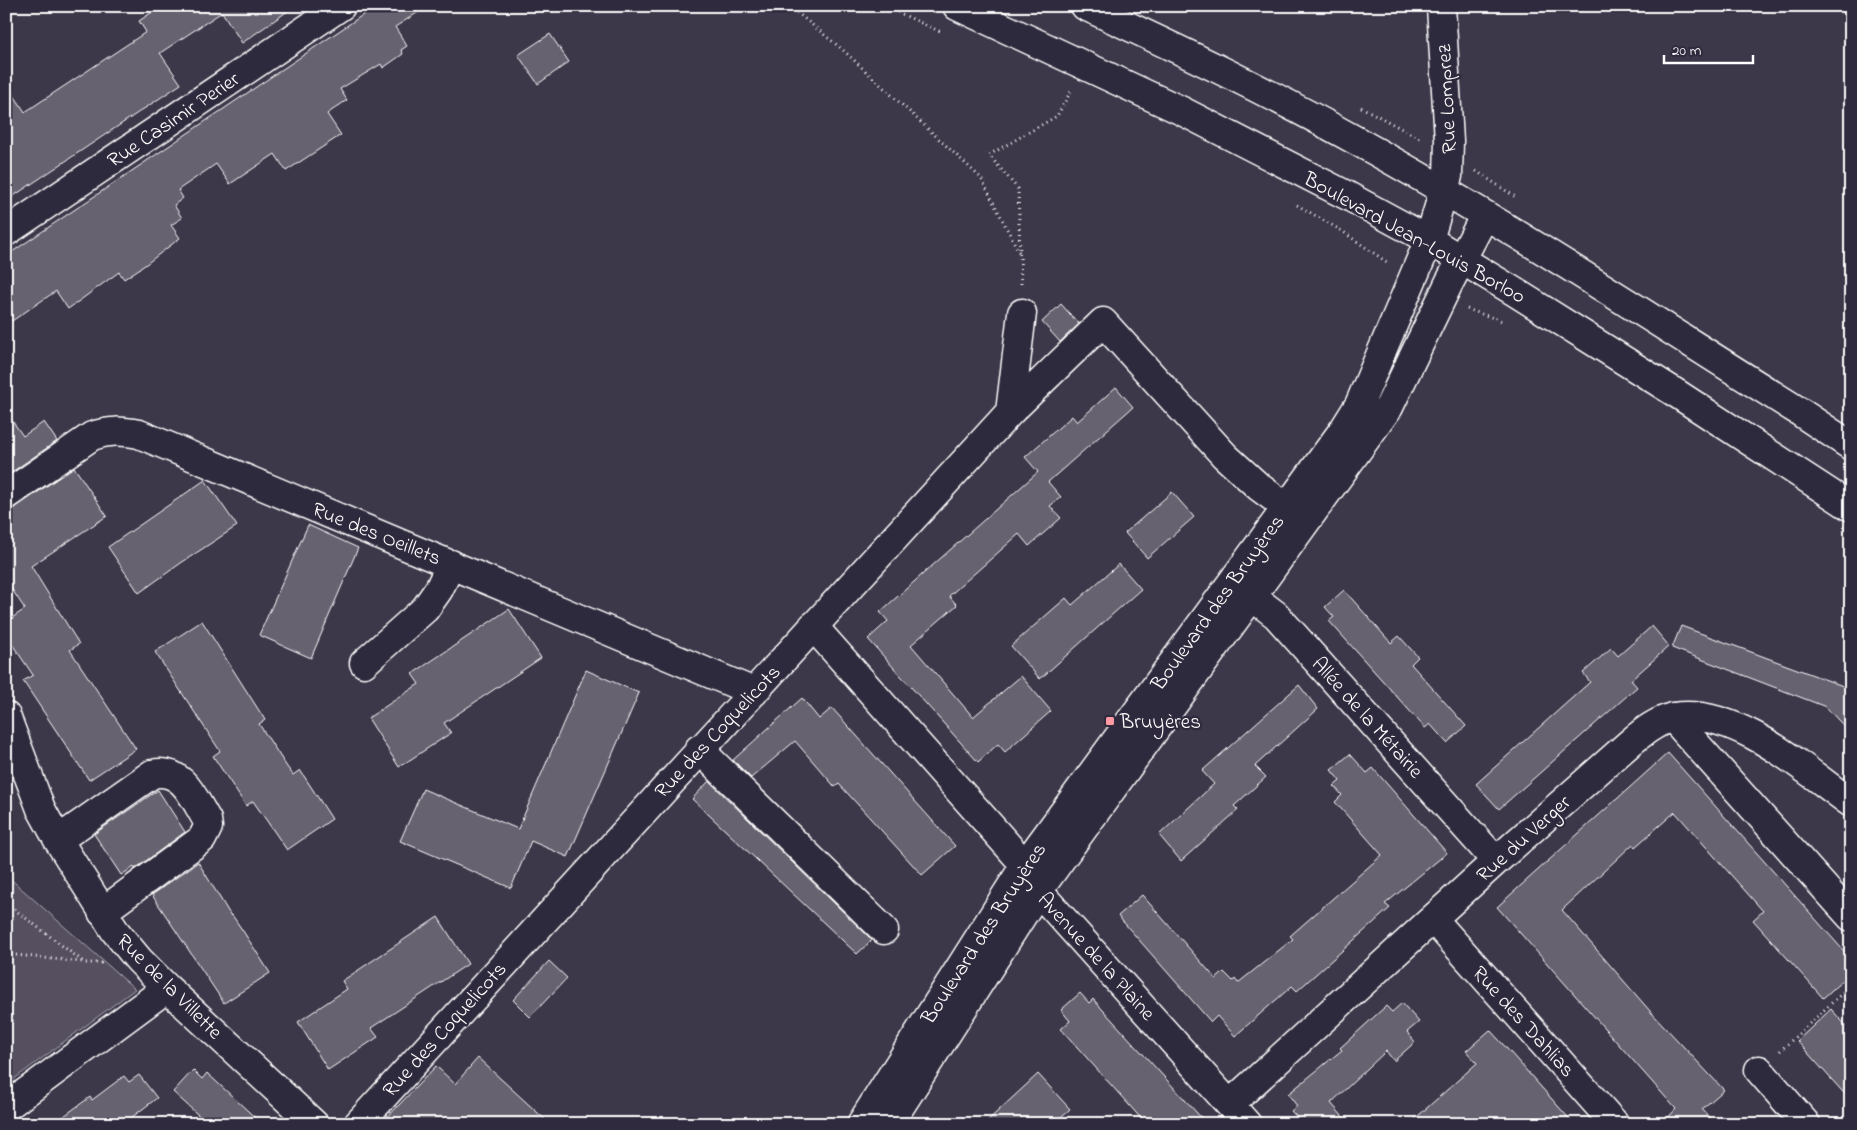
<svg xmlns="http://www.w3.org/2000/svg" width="1857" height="1130" font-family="'Indie Flower',sans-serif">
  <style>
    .green { fill: #555060; stroke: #aaa8b0 }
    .building { fill: #666270; stroke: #fff }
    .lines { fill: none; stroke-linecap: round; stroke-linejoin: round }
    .minor-casing { stroke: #fff; stroke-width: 31 }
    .major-casing { stroke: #fff; stroke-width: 31 }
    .path { stroke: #fff; stroke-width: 3; stroke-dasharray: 1 4; stroke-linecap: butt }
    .minor { stroke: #2f2a3d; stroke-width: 28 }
    .major { stroke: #2f2a3d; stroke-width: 28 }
    .poi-dot { fill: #ff9aa2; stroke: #2f2a3d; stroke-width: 2 }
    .labels { text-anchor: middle; stroke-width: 4.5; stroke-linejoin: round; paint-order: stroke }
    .street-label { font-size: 21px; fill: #fff; stroke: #2f2a3d }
    .poi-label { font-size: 21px; fill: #fff; stroke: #2f2a3d; text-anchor: start }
  </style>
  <rect width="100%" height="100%" fill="#3c3749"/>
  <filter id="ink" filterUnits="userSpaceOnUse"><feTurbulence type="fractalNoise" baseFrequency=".02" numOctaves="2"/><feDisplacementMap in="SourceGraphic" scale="10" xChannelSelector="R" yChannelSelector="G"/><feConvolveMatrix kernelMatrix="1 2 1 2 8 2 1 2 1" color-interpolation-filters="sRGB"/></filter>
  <g filter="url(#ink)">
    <path class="green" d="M6,875L135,989L6,1085Z"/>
    <path class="building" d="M161,6H295L242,43L222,12L160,53L181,84L6,201V83L25,112L146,32L139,21Z
      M376,6H428L395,27L407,46L401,50L403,54L383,68L381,64L340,89L347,100L327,114L341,135L286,171L275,154L230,184L216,164L178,190L183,198L174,205L182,218L171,225L180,238L145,265L124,279L119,272L68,309L56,291L6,325V256Z
      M550,34L569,62L538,84L518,55Z
      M1061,304L1079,324L1060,342L1042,322Z
      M1116,387L1133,407L1048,482L1061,497L1050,506L1061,518L1029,546L1019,534L949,596L957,605L911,645L973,717L1021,676L1051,711L1005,752L998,744L978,762L868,639L888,621L880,612L1038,472L1025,457L1072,416L1077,422Z
      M6,412L23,436L44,422L57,441L6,476Z
      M74,467L107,516L31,566L79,644L70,650L136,749L89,780L23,681L33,675L6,635V622L25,609L7,582L6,583V510L15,508Z
      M205,480L237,526L181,563L139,593L108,547Z
      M1172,492L1194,517L1147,558L1125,533Z
      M308,525L358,548L311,658L259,635Z
      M1119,564L1141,589L1040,679L1011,646L1066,598L1072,605Z
      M1344,590L1391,643L1399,636L1418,657L1411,664L1466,726L1447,743L1430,724L1425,728L1329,621L1334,617L1325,607Z
      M509,609L541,658L444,723L451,733L399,767L368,718L419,684L412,674Z
      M202,621L265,720L259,724L287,767L293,775L300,770L332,819L287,850L253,801L246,806L213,756L220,751L155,652Z
      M1652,626L1669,646L1631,680L1637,687L1499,809L1476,784L1590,682L1583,673L1611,648L1618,656Z
      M1681,626L1851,689V734L1826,707L1672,648Z
      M586,670L639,693L568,857L531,841L511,888L400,841L423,789L518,829Z
      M1299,685L1318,709L1255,766L1266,777L1234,806L1238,810L1181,861L1159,835L1214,784L1202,771Z
      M802,698L819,719L832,708L955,846L922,875L839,784L835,787L795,741L751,778L733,760Z
      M1668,753L1851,959V973L1823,998L1753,920L1763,911L1675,812L1635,847L1633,844L1562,910L1650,1011L1724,1090L1702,1109L1715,1124H1662L1676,1109L1497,907Z
      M1350,754L1367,773L1373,768L1447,853L1385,904L1390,908L1297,991L1292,986L1235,1036L1217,1016L1211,1022L1118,916L1142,895L1216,979L1224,972L1233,981L1235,979L1238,983L1293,939L1290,936L1382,855L1335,802L1342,795L1334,786L1340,781L1331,770Z
      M709,781L872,940L857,954L692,799Z
      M158,790L185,832L135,869L134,867L121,875L94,834Z
      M198,862L231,916L232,915L243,931L270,973L224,1003L152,895Z
      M438,917L468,964L371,1028L378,1037L328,1070L298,1022L347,989L342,981Z
      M549,961L567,978L530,1017L513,1000Z
      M1080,993L1089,1003L1093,999L1207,1124H1146L1061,1029L1070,1021L1061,1010Z
      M1402,1003L1419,1022L1407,1032L1415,1042L1394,1061L1386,1051L1331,1103L1349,1124H1303L1291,1111L1297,1106L1288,1094L1342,1050L1340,1048L1386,1006L1392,1012Z
      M1831,1009L1851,1031V1101L1797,1041Z
      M1490,1030L1509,1051L1574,1124H1409L1477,1063L1466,1051Z
      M478,1058L550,1124H381L436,1066L455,1084Z
      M193,1070L202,1079L207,1073L262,1124H208L173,1092Z
      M1038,1074L1070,1109L1053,1124H984Z
      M139,1075L157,1098L123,1124H53L90,1097L92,1100L124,1076L129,1082Z"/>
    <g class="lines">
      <defs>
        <path id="minor" d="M6,232L341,6
          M1010,412L1103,322L1225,456L1259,487L1301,518
          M6,495L92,436C109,430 122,431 139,434L754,692
          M1238,586L1276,615L1496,861
          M813,626L1025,865L1038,891L1247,1124
          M364,663L425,609L439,589L451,564
          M6,716L41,809L58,840L115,931L139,960L167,988L314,1124
          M1672,717L1851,917
          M699,749L884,930
          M58,840L152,774C183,767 194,799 207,820L208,827L202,839L102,912
          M1433,919L1615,1124
          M1759,1070L1806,1124
          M1230,1104L1496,861L1631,742C1643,732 1658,720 1674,717C1735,707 1804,769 1851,803
          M6,1107L167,988
          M358,1124L1010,412L1022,313
          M861,1124L1025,865L1344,429L1359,405L1429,240L1448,176L1449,141L1441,6
          M889,1124L1038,891L1389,407L1449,283L1485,215"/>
        <path id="major" d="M957,6L1182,111L1348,196L1429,240L1515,292L1679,395L1851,507
          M1085,6C1176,48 1267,91 1355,140C1508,224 1653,320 1800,412L1851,446"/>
      </defs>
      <use href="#minor" class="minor-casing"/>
      <use href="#major" class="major-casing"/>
      <path class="path" d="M789,6L843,50L981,178L1019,252
        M884,6L941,32
        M1361,107L1419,138
        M1476,171L1517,198
        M1297,205L1342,231L1388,263
        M1021,284L1018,189L989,155L1057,116L1071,91
        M1467,309L1502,321
        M6,903L85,963H105
        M6,954L82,962
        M1780,1051L1851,985"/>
      <use href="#minor" class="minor"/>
      <use href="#major" class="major"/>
    </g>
  </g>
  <rect class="poi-dot" x="1105" y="716" width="10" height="10" rx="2.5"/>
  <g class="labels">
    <g class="street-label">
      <text transform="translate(1446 99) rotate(-93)" y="7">Rue Lomprez</text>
      <text transform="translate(173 119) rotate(-34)" y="7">Rue Casimir Perier</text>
      <text transform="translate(1415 237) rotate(29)" y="7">Boulevard Jean-Louis Borloo</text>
      <text transform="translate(377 533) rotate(22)" y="7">Rue des Oeillets</text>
      <text transform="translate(1217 602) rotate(-54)" y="7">Boulevard des Bruyères</text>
      <text transform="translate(1368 717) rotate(48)" y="7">Allée de la Métairie</text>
      <text transform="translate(717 731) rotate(-47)" y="7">Rue des Coquelicots</text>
      <text transform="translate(1523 838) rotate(-42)" y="7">Rue du Verger</text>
      <text transform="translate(983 933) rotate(-57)" y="7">Boulevard des Bruyères</text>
      <text transform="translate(1097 956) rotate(48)" y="7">Avenue de la Plaine</text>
      <text transform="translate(170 986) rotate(45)" y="7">Rue de la Villette</text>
      <text transform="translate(1524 1021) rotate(48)" y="7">Rue des Dahlias</text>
      <text transform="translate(444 1029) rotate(-48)" y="7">Rue des Coquelicots</text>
    </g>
    <g class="poi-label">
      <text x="1120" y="728">Bruyères</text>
    </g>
  </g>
  <rect width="1857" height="1130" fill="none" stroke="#2f2a3d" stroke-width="25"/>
  <rect x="12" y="12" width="1832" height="1105" fill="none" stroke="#fff" stroke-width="2" filter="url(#ink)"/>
  <path d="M1664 55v8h89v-8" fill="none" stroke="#ffffff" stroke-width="2.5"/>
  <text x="1672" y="55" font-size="15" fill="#ffffff" stroke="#2f2a3d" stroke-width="4" paint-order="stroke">20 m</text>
</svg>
